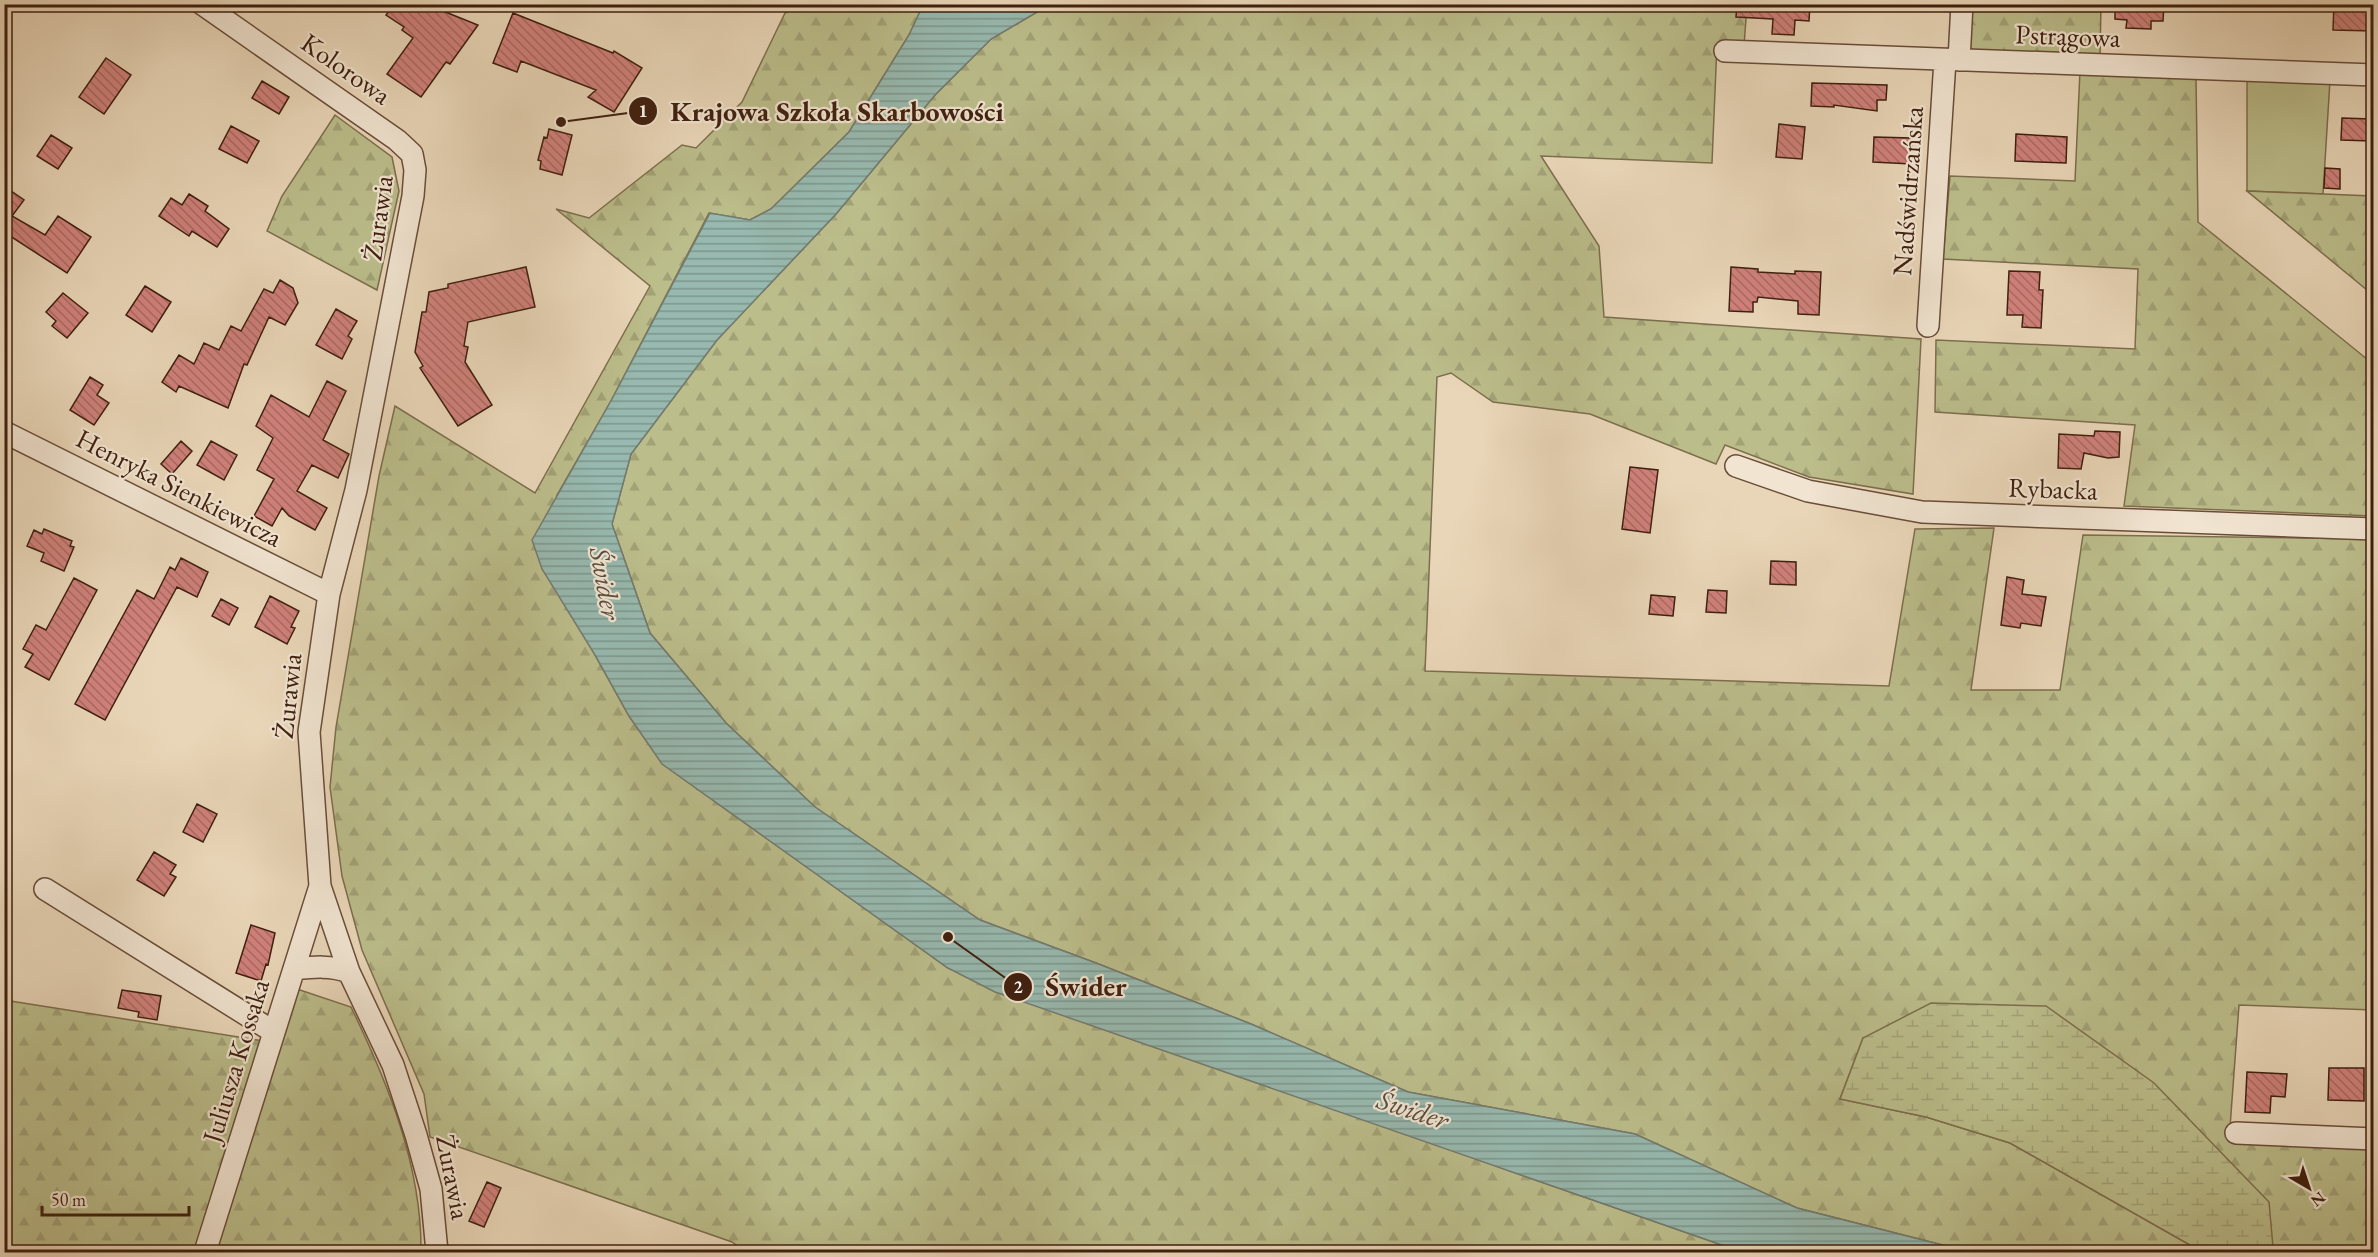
<svg xmlns="http://www.w3.org/2000/svg" width="2378" height="1257" font-family="'EB Garamond',serif">
  <style>
    .grass { fill: #bbbd8b; stroke: #7d6e4d; stroke-width: 1.5 }
    .forest { fill: url(#forest-firs); stroke: #7d6e4d; stroke-width: 1.5; fill-rule: evenodd }
    .wetland { fill: url(#wetland-marsh); stroke: #7d6e4d; stroke-width: 1.5 }
    .water { fill: url(#water-rules); stroke: #747b6f; stroke-width: 1.5 }
    .building { fill: url(#building-back-hatch); stroke: #3f1f0f; stroke-width: 1.5 }
    .lines { fill: none; stroke-linecap: round; stroke-linejoin: round }
    .street-casing { stroke: #6a4d39; stroke-width: 24 }
    .street { stroke: #f1e4d1; stroke-width: 21 }
    .labels { text-anchor: middle; stroke-width: 4.5; stroke-linejoin: round; paint-order: stroke }
    .street-label { font-size: 27px; fill: #3f1f0f; stroke: #f1e4d1 }
    .water-label { font-size: 28px; font-style: italic; fill: #594d3f; stroke: #f1e4d1 }
    .leader { fill: none; stroke: #3f1f0f; stroke-width: 2 }
    .callout-dot { fill: #3f1f0f; stroke: #f1e4d1; stroke-width: 2 }
    .mark-label { font-size: 18px; text-anchor: middle; font-weight: bold; fill: #fff }
    .callout-label { font-size: 28px; text-anchor: middle; font-weight: bold; fill: #3f1f0f; stroke: #f1e4d1; stroke-width: 4.5; stroke-linejoin: round; paint-order: stroke }
  </style>
  <defs>
    <pattern id="forest-firs" width="22" height="20" patternUnits="userSpaceOnUse" patternTransform="scale(1.5)"><rect width="22" height="20" fill="#bbbd8b"/><path d="M5 1l3.5 6h-7zM16 11l3.5 6h-7z" fill="#a2a277"/></pattern>
    <pattern id="wetland-marsh" width="20" height="14" patternUnits="userSpaceOnUse" patternTransform="scale(1.5)"><rect width="20" height="14" fill="#bbbd8b"/><path d="M1 5h8M5 5V1M11 12h8M15 12V8" fill="none" stroke="#a2a277"/></pattern>
    <pattern id="water-rules" width="6" height="5" patternUnits="userSpaceOnUse" patternTransform="scale(1.5)"><rect width="6" height="5" fill="#97b9af"/><path d="M0 2.5h6" fill="none" stroke="#7d968d"/></pattern>
    <pattern id="building-back-hatch" width="6" height="6" patternUnits="userSpaceOnUse" patternTransform="scale(1.5)"><rect width="6" height="6" fill="#d0817b"/><path d="M-1 5l2 2M0 0l6 6M5-1l2 2" fill="none" stroke="#aa6963"/></pattern>
  </defs>
  <rect width="100%" height="100%" fill="#e9d6b8"/>
  <filter id="stains"><feTurbulence type="fractalNoise" baseFrequency=".00333" numOctaves="4"/><feColorMatrix values="0 0 0 0 .2 0 0 0 0 .09 0 0 0 0 .02 0 0 0 .5 -.17"/></filter>
  <radialGradient id="worn" r=".72"><stop offset=".6" stop-color="#630" stop-opacity="0"/><stop offset="1" stop-color="#630" stop-opacity=".3"/></radialGradient>
  <path class="grass" d="M2247,80H2330L2323,194L2247,191Z"/>
  <path class="forest" d="M801,5H923L909,35L849,132L771,209L750,220L709,213L612,399L557,495L595,655L629,716L663,764L948,968L1521,1175L1742,1252H746L732,1242L430,1137L424,1094L362,950L342,876L330,787L336,727L379,476L395,406L535,493L650,286L556,209L589,218L682,145L696,148L742,102L785,13Z
    M1049,5H1747L1744,46L1717,44L1712,163L1541,156L1599,246L1604,317L1921,339L1913,494L1809,477L1725,445L1716,464L1590,414L1493,402L1451,373L1437,377L1425,671L1889,686L1915,529L1994,528L1971,690H2060L2083,535L2373,539V1010L2239,1005L2229,1141L2373,1145V1252H1970L1797,1208L1635,1134L1408,1092L1251,1024L1096,963L980,920L815,807L726,723L650,633L612,524L631,454L717,340L836,214L935,95L991,39ZM1863,1038L2190,1245L2010,1143L1926,1117L1840,1099Z
    M1970,5H2101L2100,57L1970,54Z
    M2080,71L2196,77L2198,222L2373,364V516L2124,506L2135,425L1935,412L1936,340L2135,349L2138,269L1943,259L1950,176L2075,181Z
    M335,115L392,157L399,191L377,290L267,231L282,196Z
    M2247,191L2373,196V295Z
    M297,989L351,1007C388,1083 422,1167 421,1252H216Z
    M4,1000L264,1041L194,1252H5Z"/>
  <path class="wetland" d="M1931,1003L2046,1006L2154,1083L2269,1202L2273,1247L2190,1245L2010,1143L1926,1117L1840,1099L1863,1038Z"/>
  <path class="water" d="M923,5H1049L991,39L935,95L836,214L717,340L631,454L612,524L650,633L726,723L815,807L980,920L1096,963L1251,1024L1408,1092L1635,1134L1797,1208L1970,1252H1742L995,992L948,968L662,764L629,716L595,655L542,569L532,540L612,399L710,213L750,220L771,209L849,132L909,35Z"/>
  <path class="building" d="M394,4H447L443,11L478,25L450,64L446,62L421,97L387,74L413,38L402,30L404,27L386,15Z
    M1737,4H1810L1809,21L1795,20L1794,35L1772,34L1773,19L1736,17Z
    M2115,4H2164L2163,21H2151V29L2126,28L2127,20L2115,19Z
    M2334,4H2373V31L2333,30Z
    M513,13L613,53L614,51L642,68L614,112L588,97L596,90L521,61L517,72L493,63Z
    M106,58L131,75L104,114L79,97Z
    M262,81L289,97L279,114L252,98Z
    M1812,83L1887,85L1886,100H1877V111L1834,105V107L1811,106Z
    M2342,118L2371,119V141L2341,140Z
    M1779,124L1805,127L1802,159L1776,157Z
    M231,126L259,141L247,163L219,149Z
    M549,129L572,135L562,175L540,169L541,161L538,160L544,137L547,138Z
    M2016,134L2067,137L2066,163L2015,161Z
    M51,135L72,148L58,169L37,156Z
    M1874,137L1912,138L1911,164L1873,162Z
    M2325,168L2340,169V189L2324,188Z
    M4,186L24,200L12,216L45,235L58,216L91,237L67,273L4,232Z
    M189,194L208,206L205,211L229,229L217,247L192,231L189,236L159,216L171,198L182,205Z
    M526,267L535,307L468,322L464,346L468,347L465,362L492,405L458,426L420,368L423,366L415,352L422,312H426L429,292L448,288V284Z
    M1731,267L1758,269V272L1776,273L1795,274V271L1821,272L1819,315L1798,314V301L1758,297L1757,302H1753V312L1729,311Z
    M2009,271L2040,272L2039,290H2043L2041,328L2022,327L2023,315H2007Z
    M280,280L293,288L298,303L285,325L269,317L247,365L244,364L228,408L179,386L176,392L162,382L179,355L194,364L204,343L219,350L231,326L241,331L264,289L273,293Z
    M145,286L171,302L152,332L126,315Z
    M63,293L88,313L67,338L52,326L56,321L46,312Z
    M336,309L357,321L348,336L352,339L342,359L316,345Z
    M90,377L103,385L97,395L109,403L94,425L70,410Z
    M327,381L346,391L323,440L349,454L338,478L312,465L297,491L327,508L315,530L289,516L282,508L272,526L254,516L274,479L257,470L273,438L256,426L271,395L309,417Z
    M2095,431L2120,432L2119,457L2108,458L2084,453L2081,469L2058,468L2059,434L2094,436Z
    M181,441L192,451L172,474L161,464Z
    M211,441L237,455L224,480L197,465Z
    M1630,467L1658,470L1650,533L1622,529Z
    M44,529L72,541L70,546L74,547L64,571L41,561L44,553L27,546L34,530L42,534Z
    M181,558L208,572L197,597L177,587L105,720L75,704L137,590L154,599L170,567L175,570Z
    M1771,561L1796,562V585L1770,584Z
    M2007,577L2024,580L2022,594L2046,597L2041,626L2021,623L2020,628L2001,625Z
    M74,578L97,590L49,680L25,667L33,654L23,649L36,625L46,630Z
    M1708,590L1727,591L1726,613L1706,612Z
    M1651,595L1675,597L1673,616L1649,614Z
    M270,596L299,611L291,627L295,628L287,644L255,627Z
    M221,599L238,608L229,625L212,616Z
    M197,804L217,814L203,842L183,832Z
    M154,852L176,865L170,874L176,877L164,896L137,880Z
    M251,925L275,933L268,965L266,964L261,981L236,973Z
    M122,990L161,996L157,1020L138,1017L139,1012L118,1008Z
    M2329,1068H2364V1101L2328,1100Z
    M2247,1072L2287,1074L2285,1097L2271,1096L2270,1113L2245,1112Z
    M487,1182L501,1188L484,1227L469,1221Z"/>
  <g class="lines">
    <defs>
      <path id="street" d="M202,4L397,140L412,154L415,170L413,196L356,490L329,594L309,732L320,886L349,972L393,1065L416,1135L431,1189L437,1252
        M1725,51L2374,75
        M1959,60L1962,4
        M1928,326L1945,60
        M4,432L329,594
        M1736,466L1808,491L1922,512L2374,529
        M45,889L274,1032
        M294,969C313,967 331,965 349,972
        M2236,1133L2374,1139
        M205,1252L320,886"/>
    </defs>
    <use href="#street" class="street-casing"/>
    <use href="#street" class="street"/>
  </g>
  <g class="labels">
    <g class="street-label">
      <text transform="translate(2068 36) rotate(2)" y="9">Pstrągowa</text>
      <text transform="translate(346 69) rotate(35)" y="9">Kolorowa</text>
      <text transform="translate(1908 191) rotate(-86)" y="9">Nadświdrzańska</text>
      <text transform="translate(378 218) rotate(-82)" y="9">Żurawia</text>
      <text transform="translate(179 488) rotate(27)" y="9">Henryka Sienkiewicza</text>
      <text transform="translate(2053 489) rotate(2)" y="9">Rybacka</text>
      <text transform="translate(288 696) rotate(-84)" y="9">Żurawia</text>
      <text transform="translate(236 1061) rotate(-73)" y="9">Juliusza Kossaka</text>
      <text transform="translate(453 1177) rotate(79)" y="9">Żurawia</text>
    </g>
    <g class="water-label">
      <text transform="translate(606 583) rotate(80)" y="10">Świder</text>
      <text transform="translate(1413 1109) rotate(18)" y="10">Świder</text>
    </g>
  </g>
  <path class="leader" d="M561 122L643 111M948 937L1018 987"/>
  <g class="callout-dot">
    <circle cx="561" cy="122" r="6"/>
    <circle cx="948" cy="937" r="6"/>
    <circle cx="643" cy="111" r="15"/>
    <circle cx="1018" cy="987" r="15"/>
  </g>
  <g class="mark-label">
    <text x="643" y="117">1</text>
    <text x="1018" y="993">2</text>
  </g>
  <g class="callout-label">
    <text x="837" y="121">Krajowa Szkoła Skarbowości</text>
    <text x="1086" y="996">Świder</text>
  </g>
  <rect width="2378" height="1257" fill="none" stroke="#e9d6b8" stroke-width="24"/>
  <rect x="6" y="6" width="2366" height="1245" fill="none" stroke="#3f1f0f" stroke-width="3"/>
  <rect x="12" y="12" width="2354" height="1233" fill="none" stroke="#3f1f0f" stroke-width="1.5"/>
  <g transform="translate(2309 1188) rotate(141)" stroke="#f1e4d1" stroke-width="4.5" paint-order="stroke">
  <path d="M0-4.5L10 22L0 15L-10 22Z" fill="#3f1f0f"/>
  <text y="-9" font-size="16" font-weight="bold" text-anchor="middle" fill="#3f1f0f">N</text>
  </g>
  <path d="M42 1206v9h147v-9" fill="none" stroke="#3f1f0f" stroke-width="3"/>
  <text x="51" y="1206" font-size="18" fill="#3f1f0f" stroke="#f1e4d1" stroke-width="4.5" paint-order="stroke">50 m</text>
  <rect width="100%" height="100%" filter="url(#stains)"/>
  <rect width="100%" height="100%" fill="url(#worn)"/>
</svg>
